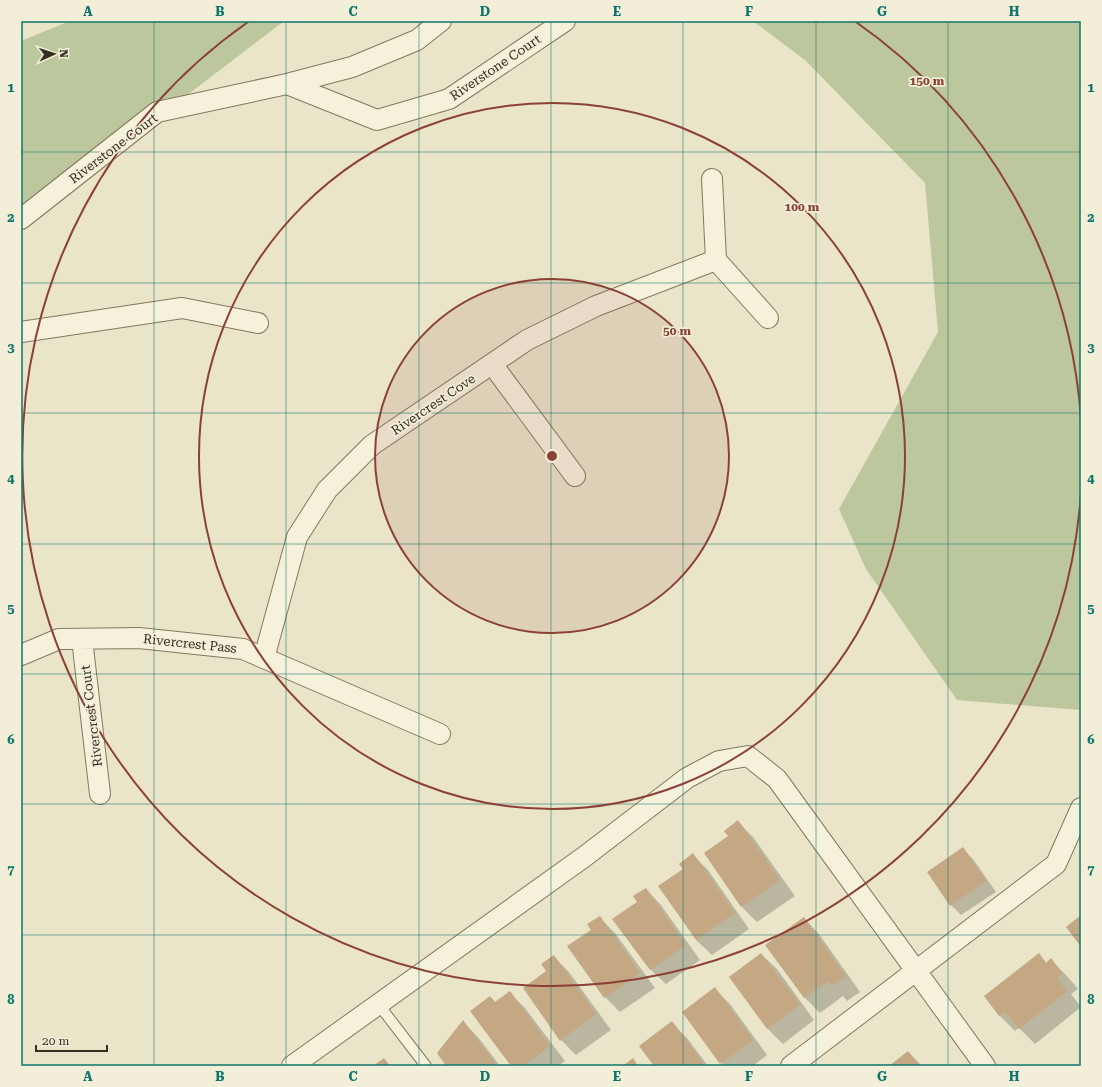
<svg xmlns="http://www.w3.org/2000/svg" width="1102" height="1087" font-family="'Roboto Serif',serif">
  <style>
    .green { fill: #bcc79e }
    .shadow { fill: #0003 }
    .building { fill: #c4a783 }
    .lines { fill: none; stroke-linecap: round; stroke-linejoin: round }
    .lane-casing { stroke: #84785f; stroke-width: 12 }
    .street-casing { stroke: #84785f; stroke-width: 22 }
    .lane { stroke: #f5f1db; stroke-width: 10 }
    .street { stroke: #f5f1db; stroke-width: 20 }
    .grid { fill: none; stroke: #0f766e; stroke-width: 1; stroke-opacity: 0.55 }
    .ring { fill: none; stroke: #8c4136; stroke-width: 2 }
    .labels { text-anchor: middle; stroke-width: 3.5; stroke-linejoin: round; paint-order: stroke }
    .street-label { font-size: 13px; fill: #362e21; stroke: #f2eed8 }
    .centre { fill: #8c4136; stroke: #f2eed8; stroke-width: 2 }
    .ring-label { font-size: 12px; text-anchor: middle; font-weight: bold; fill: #8c4136; stroke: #f2eed8; stroke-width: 3.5; stroke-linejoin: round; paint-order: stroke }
    .neatline { fill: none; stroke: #0f766e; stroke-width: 1.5 }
    .grid-label { font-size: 13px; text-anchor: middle; font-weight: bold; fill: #0f766e }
  </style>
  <rect width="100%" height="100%" fill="#eae4c9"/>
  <path class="green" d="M70,21H284L21,222V41Z
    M753,21H1081V710L957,700L866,569L839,509L938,332L925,183L805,60Z"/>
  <path class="shadow" d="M738,822L753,837L795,896L757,922L742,907L705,853L730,836Z
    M963,849L973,859L996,892L961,915L951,905Z
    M693,855L708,870L749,929L712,955L696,940L684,870Z
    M646,889L661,905L700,960L666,984L650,969L638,902Z
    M600,918L615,933L655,988L620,1012L605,997L592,930Z
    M804,918L819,934L860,992L847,1001L843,996L820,1013L805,998L767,945Z
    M761,954L777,969L814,1020L783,1044L768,1029L730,977Z
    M1039,955L1047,963L1051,960L1066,975L1078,989L1071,994L1081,1007L1035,1044L1019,1028L1015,1031L1000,1016L985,997Z
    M554,957L569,972L611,1030L576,1055L561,1040L548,972Z
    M715,989L730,1004L767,1055L753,1066H724L683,1012Z
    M510,993L525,1008L565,1061L558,1066H512L490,997L496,1003Z
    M463,1022L478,1037L500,1066H448Z
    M672,1023L687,1038L708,1066H655Z
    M908,1052L922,1066H892Z"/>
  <path class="building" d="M738,820L780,880L741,907L704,853L728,836L724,831Z
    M963,847L986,881L950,906L927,872Z
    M693,853L735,913L696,940L658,886L683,869L679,864Z
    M646,888L686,945L650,970L612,919L637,902L633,896Z
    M1081,915V947L1066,927Z
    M600,916L640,973L604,998L567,946L591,930L587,924Z
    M804,917L846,977L832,986L828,981L804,998L765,945Z
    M761,953L800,1005L767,1029L729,977Z
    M1039,953L1046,963L1051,958L1063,974L1057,978L1067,991L1019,1029L1005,1012L999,1016L984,996Z
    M554,955L596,1014L560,1041L523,988L546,971L541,964Z
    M715,987L753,1040L720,1064L682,1012Z
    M510,991L550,1046L523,1066H511L470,1011L490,996L495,1002Z
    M463,1020L497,1066H446L437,1053Z
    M672,1021L705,1066H654L639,1046Z
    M908,1051L920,1066H889Z
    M384,1058L390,1066H373Z
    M633,1058L638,1066H623Z"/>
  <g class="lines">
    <defs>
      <path id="lane" d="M379,1005L426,1066"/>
      <path id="street" d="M287,84L377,120L449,99L565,21
        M712,179L716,260L768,318
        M21,219L157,112L287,84L352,67L417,40L441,21
        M21,332L182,308L258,323
        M492,364L575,476
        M82,639L100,794
        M21,655L59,639L139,638L243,649L440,734
        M264,658L297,537L327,490L372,445L527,340L596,306L716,260
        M292,1066L584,857L687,778L719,761L748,756L777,779L985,1066
        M791,1066L1056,864L1081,808"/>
    </defs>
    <use href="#lane" class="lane-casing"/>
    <use href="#street" class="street-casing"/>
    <use href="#lane" class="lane"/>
    <use href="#street" class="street"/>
  </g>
  <path class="grid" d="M154,21V1066M286,21V1066M419,21V1066M551,21V1066M683,21V1066M816,21V1066M948,21V1066M21,152H1081M21,283H1081M21,413H1081M21,544H1081M21,674H1081M21,804H1081M21,935H1081"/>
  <circle cx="552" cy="456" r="177" fill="#8c4136" fill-opacity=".12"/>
  <g class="ring">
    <circle cx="552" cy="456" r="177"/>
    <circle cx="552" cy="456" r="353"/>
    <path d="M1081 493A530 530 0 1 1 248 22M856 22A530 530 0 0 1 1081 419"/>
  </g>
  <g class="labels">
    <g class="street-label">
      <text transform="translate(495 67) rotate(-34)" y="5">Riverstone Court</text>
      <text transform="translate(113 148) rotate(-37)" y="5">Riverstone Court</text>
      <text transform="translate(433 404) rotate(-34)" y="5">Rivercrest Cove</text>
      <text transform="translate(190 643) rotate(6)" y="5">Rivercrest Pass</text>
      <text transform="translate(91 716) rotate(-97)" y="5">Rivercrest Court</text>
    </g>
  </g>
  <circle cx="552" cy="456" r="6" class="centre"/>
  <g class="ring-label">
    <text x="927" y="85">150 m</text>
    <text x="802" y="211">100 m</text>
    <text x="677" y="335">50 m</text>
  </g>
  <rect width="1102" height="1087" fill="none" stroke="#f2eed8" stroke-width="44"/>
  <g transform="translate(54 54) rotate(87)" stroke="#f2eed8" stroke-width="3" paint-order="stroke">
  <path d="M0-3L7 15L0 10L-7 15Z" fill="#362e21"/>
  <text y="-6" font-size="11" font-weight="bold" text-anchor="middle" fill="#362e21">N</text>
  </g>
  <path d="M36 1045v6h71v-6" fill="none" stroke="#362e21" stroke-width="2"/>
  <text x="42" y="1045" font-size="12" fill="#362e21" stroke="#f2eed8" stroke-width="3" paint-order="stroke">20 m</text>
  <rect x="22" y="22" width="1058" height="1043" class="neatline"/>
  <g class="grid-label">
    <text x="88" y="16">A</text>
    <text x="220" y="16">B</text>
    <text x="353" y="16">C</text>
    <text x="485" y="16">D</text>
    <text x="617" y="16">E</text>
    <text x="749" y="16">F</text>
    <text x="882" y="16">G</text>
    <text x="1014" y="16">H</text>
    <text x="11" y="92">1</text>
    <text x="1091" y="92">1</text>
    <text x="11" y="222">2</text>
    <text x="1091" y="222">2</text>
    <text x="11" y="352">3</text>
    <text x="1091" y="352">3</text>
    <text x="11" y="483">4</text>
    <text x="1091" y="483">4</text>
    <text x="11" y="613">5</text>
    <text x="1091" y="613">5</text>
    <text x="11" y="744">6</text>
    <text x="1091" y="744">6</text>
    <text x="11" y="874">7</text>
    <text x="1091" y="874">7</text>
    <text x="11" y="1004">8</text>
    <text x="1091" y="1004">8</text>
    <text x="88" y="1081">A</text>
    <text x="220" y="1081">B</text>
    <text x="353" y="1081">C</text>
    <text x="485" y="1081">D</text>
    <text x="617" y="1081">E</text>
    <text x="749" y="1081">F</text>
    <text x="882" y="1081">G</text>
    <text x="1014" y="1081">H</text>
  </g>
</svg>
